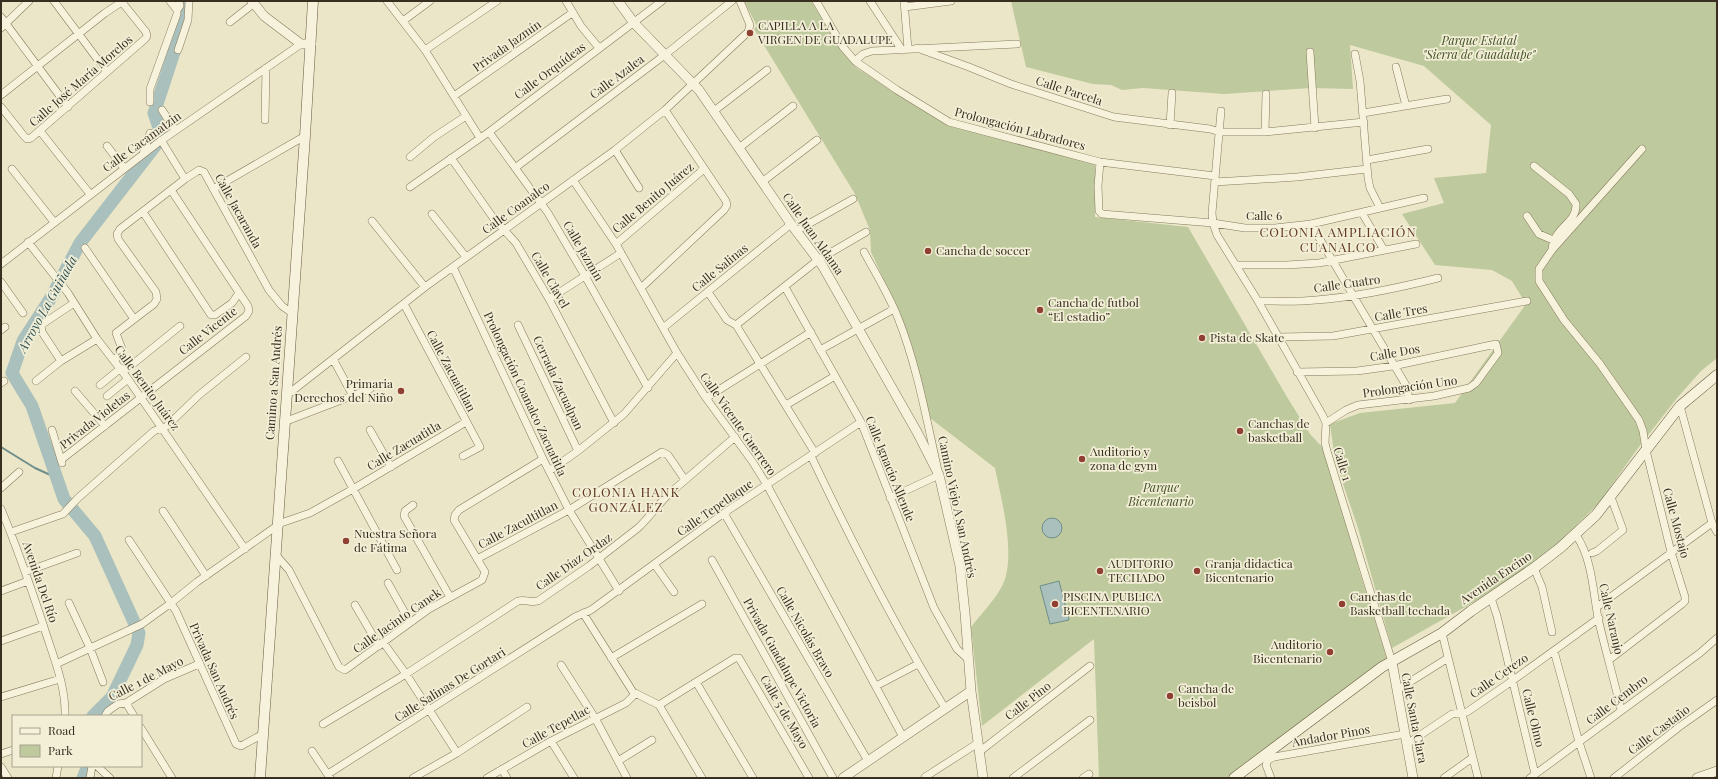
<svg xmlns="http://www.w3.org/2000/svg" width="1718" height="779" font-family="'Playfair Display',serif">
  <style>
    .green { fill: #bec99d }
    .water { fill: #a9c0bc; stroke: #708e8a }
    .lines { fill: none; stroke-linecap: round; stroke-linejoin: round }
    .stream { stroke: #708e8a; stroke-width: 2 }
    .river { stroke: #a9c0bc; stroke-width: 13 }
    .minor-casing { stroke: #86795f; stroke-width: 8 }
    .tertiary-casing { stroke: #86795f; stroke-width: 10 }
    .secondary-casing { stroke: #685a42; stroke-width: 11 }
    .minor { stroke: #f6f2db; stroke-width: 7 }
    .tertiary { stroke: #f6f2db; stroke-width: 9 }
    .secondary { stroke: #f6f2db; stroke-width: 10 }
    .poi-dot { fill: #903f33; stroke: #f3efd7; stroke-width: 1.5 }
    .labels { text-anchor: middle; stroke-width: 3.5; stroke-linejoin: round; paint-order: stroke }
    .poi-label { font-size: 12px; fill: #382f21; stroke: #f3efd7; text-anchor: start }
    .park-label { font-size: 12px; font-style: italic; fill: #425229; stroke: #f3efd7 }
    .street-label { font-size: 12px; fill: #382f21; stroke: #f3efd7 }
    .neighbourhood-label { font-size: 13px; letter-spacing: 1px; fill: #613924; stroke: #f3efd7 }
    .water-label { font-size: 13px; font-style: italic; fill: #315356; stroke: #f3efd7 }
  </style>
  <rect width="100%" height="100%" fill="#ebe6c8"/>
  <path class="green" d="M744,1H811L840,49L857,68L946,124L1095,164V217L1188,227L1287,397L1310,434L1325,450L1360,573L1387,659L1227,778H1099L1094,639L982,726L971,627C981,614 993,602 1001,588C1018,560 1001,498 995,468L930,418L900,315L871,252L870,230L855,194L754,29L757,26Z
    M1011,1H1717V358L1701,371L1677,398L1638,448L1599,503L1531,570L1392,648L1358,528L1335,460L1330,424L1360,413L1455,403L1526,304L1512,281L1492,270L1435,265L1402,214L1444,203L1434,178L1486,173L1491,125L1424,66L1350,45L1353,89L1310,88L1224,94L1143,88L1122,90L1111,85L1093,84L1026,67Z"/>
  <path class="water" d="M1042 528a10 10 0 1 1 20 0a10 10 0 1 1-20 0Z
    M1059,581L1069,620L1050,624L1040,586Z"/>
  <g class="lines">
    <path class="stream" d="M1,447L35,468L57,478"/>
    <path class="river" d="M93,716L112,697L137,645L139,633L95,536L64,499L32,406L12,373L23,341L52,296L80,243L162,137L154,113L184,22L183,1
      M83,778L88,766"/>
    <defs>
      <path id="minor" d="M54,1L107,72
        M170,1L177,10
        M387,1L425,50L480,138
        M566,1L581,26L599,48
        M816,1L843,47L855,61L897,90L949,122L1100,162L1215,176
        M870,1L902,50
        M904,1L908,49
        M905,7L951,1
        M1,17L68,107
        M403,21L430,1
        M230,22L253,4
        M1,28L29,1
        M917,48L969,67L1011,84L1114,117L1210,129L1220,132H1265L1364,122
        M178,50L188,20L189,1
        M425,50L497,1
        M1310,52L1315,128
        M1355,54L1360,81L1368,178L1370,188L1380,208
        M855,61L863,54L872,51L1017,44
        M1396,67L1406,106
        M1,95L105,13L123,1
        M454,96L572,13
        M150,102V89L177,14V10L180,6L179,1
        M1,107L24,136L27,139L31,138L145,39L147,36L146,32L121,1
        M162,110L175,130
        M714,111L767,70
        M1221,111L1212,213L1213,223L1217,235L1258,301L1323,416L1326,423L1325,443L1327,451L1392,662
        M1363,113L1447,99
        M265,120L266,68
        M1170,125L1172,93
        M40,131L90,194
        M489,132L548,213L585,276L648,388
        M1265,132L1266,94
        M161,140L185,179
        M107,146L124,168
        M739,148L793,106
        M615,150L639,188
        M143,154L150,133
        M410,157L434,137L466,116
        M451,158L494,219L516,243L549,299L614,423
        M1367,160L1428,149
        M1100,162L1098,186L1099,211L1102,214L1213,223L1245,228H1275L1311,224L1424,198
        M1534,166L1569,194L1576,204C1577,224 1553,227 1552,250
        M515,168L666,54L732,1
        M12,169L54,222
        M573,180L616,244L677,353L706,398L752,461L767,485L903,737
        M762,182L817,140
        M1215,182L1297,177L1367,169
        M410,187L489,132L662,1
        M213,189L305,136
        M143,212L211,315H215L232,303L239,293
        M1362,213L1384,250
        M432,214L466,257
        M1527,216L1539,234L1553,240
        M372,221L425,287
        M1311,224L1407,387L1409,400
        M796,231L853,199
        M28,242L68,293L97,339L128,379L245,549
        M616,244L704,169
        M85,248L134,319
        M864,252C876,274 889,295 898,318C918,368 927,423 939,475L890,498
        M1,264L159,142L301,44
        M1236,265H1287L1319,263L1416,244
        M453,267L543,459L569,510L619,591
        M1,282L23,313
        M785,287L861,422L934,608L957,649L969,660
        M641,288L724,210L727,205L726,201L665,110
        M708,292L727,320L736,325L815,453
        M549,299L621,253
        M1258,301C1277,301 1297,302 1316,300C1357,297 1398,288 1438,278
        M404,304L480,447L463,456
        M518,325L578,451
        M736,325L818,260L866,232
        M663,328L791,224
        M1,330L5,327
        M1278,337L1333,336L1527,301
        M820,350L894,309
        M333,359L353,396
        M61,361L42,332L41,326L44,323L74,303
        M115,361L122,349L116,333L154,304L157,299L156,292L118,239L117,234L120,229L185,179L199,170L204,172L269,290L282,306L292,313
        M123,372L180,326
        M1297,372L1357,371L1393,366L1496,344L1498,353L1476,383L1469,388L1434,396L1358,405L1346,410L1326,423
        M36,381L61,361L97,339
        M1,383L4,381
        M100,385L121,368
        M75,391L105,426
        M287,395L425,287L615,150L665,110L748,32L750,25L740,1
        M107,396L128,379
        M706,398L811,332
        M786,405L835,376
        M1680,406L1712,523L1717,532
        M284,422L370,389
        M52,430L62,463
        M370,430L391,467
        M811,456C852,542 895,627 945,708
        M62,459L246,316L249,311L248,306L171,190
        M338,461L397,570
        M549,471L578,451L624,414L677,353
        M1,488L19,472
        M413,505L405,511L404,516L450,597
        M1,509C17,547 30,585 43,624C52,654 66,684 65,716
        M163,511L206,576
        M724,513L868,761
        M11,532L63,514L78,498L154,431L167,426L199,395L246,357
        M1576,535C1592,558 1593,591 1598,618C1605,649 1614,679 1621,710
        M129,540L176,611L236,744L241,746L263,734
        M1592,553L1597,551L1623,530L1611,497
        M275,554L289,570L339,667L345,670L429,609L482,580L485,572L454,520L455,515L459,510L543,459
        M477,559L569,510L662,452L668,455L685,480
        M712,560L833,778
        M655,565L674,592
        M1534,568L1542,587L1552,632
        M25,572L77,553
        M388,583L410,622
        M1,591L28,581
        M1491,598L1497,616L1535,774
        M69,603L90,648L103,682
        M355,605L379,646
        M1597,607L1712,523
        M583,613L633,692L659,705L702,778
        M1442,633L1478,778
        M1,641L43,626
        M383,642L406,674L457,753
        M1554,651L1579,742L1591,778
        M611,658L702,604
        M1609,660L1682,604L1685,601V597L1671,552L1646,450L1643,431L1639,420L1600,364L1564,320L1539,281V269L1552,250L1642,149
        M56,664L142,624L171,603L197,582L281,523L310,513L353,489L466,422
        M561,665L595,718L627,778
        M696,682L753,778
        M876,686L918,664
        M1397,690L1448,658
        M1,697L60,679
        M126,703L134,716
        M659,705L735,658H739L809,778
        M105,716L108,711L118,704L126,703L164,679L199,664
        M323,724L406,674L518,601C525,599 531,603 538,601L589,566L638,528C650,517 658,504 670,493L735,437
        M141,728L172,778
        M551,741L574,778
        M1407,744L1452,714L1467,712L1512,681L1599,618
        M312,751L330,778
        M979,752L1090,666
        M1,754L13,750
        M1266,754L1268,760L1274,757L1405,734
        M1268,760L1266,765L1271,778
        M618,761L652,740
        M97,766L110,778
        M1,767L8,778
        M502,769L507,778
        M328,774L575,617L591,610L724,513L861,422
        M925,777L978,743
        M56,778L58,766
        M90,778L92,766
        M413,778L457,753L527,707
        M487,778L551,741L626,703L635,694
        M1013,778L1090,720
        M1083,778L1089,774
        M1444,778L1472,758
        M1530,778L1700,653L1717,638
        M1614,778L1679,727L1717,700"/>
      <path id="tertiary" d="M252,1L264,16L301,44H311
        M618,1L634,23L699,90L791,224L822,265L917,432L939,475L960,566L965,613L971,691L983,778
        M1392,662L1413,778
        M843,778L971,691
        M1697,778L1717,771"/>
      <path id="secondary" d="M260,778L305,136L313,1
        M1234,778L1382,667L1442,633L1471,611L1534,568L1560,548L1596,515L1680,406L1717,375"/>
    </defs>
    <use href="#minor" class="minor-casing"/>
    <use href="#tertiary" class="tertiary-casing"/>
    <use href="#secondary" class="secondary-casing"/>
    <use href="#minor" class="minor"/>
    <use href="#tertiary" class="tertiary"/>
    <use href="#secondary" class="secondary"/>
  </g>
  <g class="poi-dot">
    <circle cx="750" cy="33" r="4"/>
    <circle cx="928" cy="251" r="4"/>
    <circle cx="1040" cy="310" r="4"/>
    <circle cx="1202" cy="338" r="4"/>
    <circle cx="401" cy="391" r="4"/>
    <circle cx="1240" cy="431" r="4"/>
    <circle cx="1082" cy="459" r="4"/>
    <circle cx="346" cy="541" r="4"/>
    <circle cx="1100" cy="571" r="4"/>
    <circle cx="1197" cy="571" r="4"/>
    <circle cx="1055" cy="604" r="4"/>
    <circle cx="1342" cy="604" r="4"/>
    <circle cx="1330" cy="652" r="4"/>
    <circle cx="1170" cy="696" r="4"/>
  </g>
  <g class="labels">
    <g class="poi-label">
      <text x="758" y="30">CAPILLA A LA<tspan x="758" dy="14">VIRGEN DE GUADALUPE</tspan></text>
      <text x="936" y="255">Cancha de soccer</text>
      <text x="1048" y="307">Cancha de futbol<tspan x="1048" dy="14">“El estadio”</tspan></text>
      <text x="1210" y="342">Pista de Skate</text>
      <text x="393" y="388" text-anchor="end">Primaria<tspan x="393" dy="14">Derechos del Niño</tspan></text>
      <text x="1248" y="428">Canchas de<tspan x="1248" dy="14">basketball</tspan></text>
      <text x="1090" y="456">Auditorio y<tspan x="1090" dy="14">zona de gym</tspan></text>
      <text x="354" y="538">Nuestra Señora<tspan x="354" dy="14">de Fátima</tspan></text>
      <text x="1108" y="568">AUDITORIO<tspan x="1108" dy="14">TECHADO</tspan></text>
      <text x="1205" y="568">Granja didactica<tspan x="1205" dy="14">Bicentenario</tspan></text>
      <text x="1063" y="601">PISCINA PUBLICA<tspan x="1063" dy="14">BICENTENARIO</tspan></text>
      <text x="1350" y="601">Canchas de<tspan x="1350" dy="14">Basketball techada</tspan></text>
      <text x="1322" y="649" text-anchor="end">Auditorio<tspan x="1322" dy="14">Bicentenario</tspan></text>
      <text x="1178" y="693">Cancha de<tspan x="1178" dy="14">beisbol</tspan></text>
    </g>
    <g class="park-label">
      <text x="1479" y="45">Parque Estatal<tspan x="1479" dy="14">"Sierra de Guadalupe"</tspan></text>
      <text x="1161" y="492">Parque<tspan x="1161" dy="14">Bicentenario</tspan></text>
    </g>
    <g class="street-label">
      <text transform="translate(507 46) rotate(-35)" y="4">Privada Jazmín</text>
      <text transform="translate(550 71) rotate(-37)" y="4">Calle Orquídeas</text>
      <text transform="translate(617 77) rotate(-37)" y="4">Calle Azalea</text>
      <text transform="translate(81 81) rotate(-41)" y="4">Calle José María Morelos</text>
      <text transform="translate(1069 91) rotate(18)" y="4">Calle Parcela</text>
      <text transform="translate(1020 129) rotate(15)" y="4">Prolongación Labradores</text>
      <text transform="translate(142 142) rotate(-36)" y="4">Calle Cacamatzin</text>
      <text transform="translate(653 198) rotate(-40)" y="4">Calle Benito Juárez</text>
      <text transform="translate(516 208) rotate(-36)" y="4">Calle Coanalco</text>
      <text transform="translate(238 211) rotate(61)" y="4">Calle Jacaranda</text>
      <text x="1264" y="220">Calle 6</text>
      <text transform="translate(813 234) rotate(55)" y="4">Calle Juan Aldama</text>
      <text transform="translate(583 251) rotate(60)" y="4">Calle Jazmín</text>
      <text transform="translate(720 268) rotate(-39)" y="4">Calle Salinas</text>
      <text transform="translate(550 280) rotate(60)" y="4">Calle Clavel</text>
      <text transform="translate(1347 284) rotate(-8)" y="4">Calle Cuatro</text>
      <text transform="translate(1401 313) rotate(-10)" y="4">Calle Tres</text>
      <text transform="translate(208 331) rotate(-38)" y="4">Calle Vicente</text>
      <text transform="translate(1395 353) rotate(-10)" y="4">Calle Dos</text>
      <text transform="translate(451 371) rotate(62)" y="4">Calle Zacuatitlan</text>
      <text transform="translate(274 383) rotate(-86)" y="4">Camino a San Andrés</text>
      <text transform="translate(558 383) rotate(65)" y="4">Cerrada Zacualpan</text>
      <text transform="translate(1410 387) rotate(-8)" y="4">Prolongación Uno</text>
      <text transform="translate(147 388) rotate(54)" y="4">Calle Benito Juárez</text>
      <text transform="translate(525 394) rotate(65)" y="4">Prolongación Coanalco Zacuatitla</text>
      <text transform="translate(95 420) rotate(-38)" y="4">Privada Violetas</text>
      <text transform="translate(738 424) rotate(55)" y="4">Calle Vicente Guerrero</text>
      <text transform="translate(404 446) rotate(-31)" y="4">Calle Zacuatitla</text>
      <text transform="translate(1342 464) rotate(73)" y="4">Calle 1</text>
      <text transform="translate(890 469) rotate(68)" y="4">Calle Ignacio Allende</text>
      <text transform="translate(957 507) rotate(78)" y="4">Camino Viejo A San Andrés</text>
      <text transform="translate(715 508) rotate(-35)" y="4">Calle Tepetlaque</text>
      <text transform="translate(1676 523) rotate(75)" y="4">Calle Mostajo</text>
      <text transform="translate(518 525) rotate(-28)" y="4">Calle Zacultitlan</text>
      <text transform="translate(574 562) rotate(-35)" y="4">Calle Díaz Ordaz</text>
      <text transform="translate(1496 578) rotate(-34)" y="4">Avenida Encino</text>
      <text transform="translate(40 582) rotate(71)" y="4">Avenida Del Río</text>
      <text transform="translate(1611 619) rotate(77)" y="4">Calle Naranjo</text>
      <text transform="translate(397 621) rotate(-35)" y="4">Calle Jacinto Canek</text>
      <text transform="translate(805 632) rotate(60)" y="4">Calle Nicolás Bravo</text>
      <text transform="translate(782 663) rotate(61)" y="4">Privada Guadalupe Victoria</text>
      <text transform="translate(214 671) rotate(66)" y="4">Privada San Andrés</text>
      <text transform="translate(1499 676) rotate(-35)" y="4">Calle Cerezo</text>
      <text transform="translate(146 679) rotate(-27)" y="4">Calle 1 de Mayo</text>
      <text transform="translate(450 685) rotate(-32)" y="4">Calle Salinas De Gortari</text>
      <text transform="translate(1617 700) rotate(-37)" y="4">Calle Cembro</text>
      <text transform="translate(1028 701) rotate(-38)" y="4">Calle Pino</text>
      <text transform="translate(784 712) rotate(60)" y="4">Calle 5 de Mayo</text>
      <text transform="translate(1414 718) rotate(79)" y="4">Calle Santa Clara</text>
      <text transform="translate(1533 718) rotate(76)" y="4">Calle Olmo</text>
      <text transform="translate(556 727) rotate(-29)" y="4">Calle Tepetlac</text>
      <text transform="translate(1659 730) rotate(-37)" y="4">Calle Castaño</text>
      <text transform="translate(1331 736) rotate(-10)" y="4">Andador Pinos</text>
    </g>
    <g class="neighbourhood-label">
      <text x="1338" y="237">COLONIA AMPLIACIÓN<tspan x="1338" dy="15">CUANALCO</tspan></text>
      <text x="626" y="497">COLONIA HANK<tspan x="626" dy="15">GONZÁLEZ</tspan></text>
    </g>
    <g class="water-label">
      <text transform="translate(47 304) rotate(-61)" y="5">Arroyo La Guiñada</text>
    </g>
  </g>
  <rect width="1718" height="779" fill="none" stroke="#382f21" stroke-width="4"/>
  <rect x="12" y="715" width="130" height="52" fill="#f3efd7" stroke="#a8a28e"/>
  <rect x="20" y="728" width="20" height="6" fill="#f6f2db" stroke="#a8a28e"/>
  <text x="48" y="735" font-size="12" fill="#382f21">Road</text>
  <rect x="20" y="745" width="20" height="12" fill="#bec99d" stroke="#a8a28e"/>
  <text x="48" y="755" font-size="12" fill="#382f21">Park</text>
</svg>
